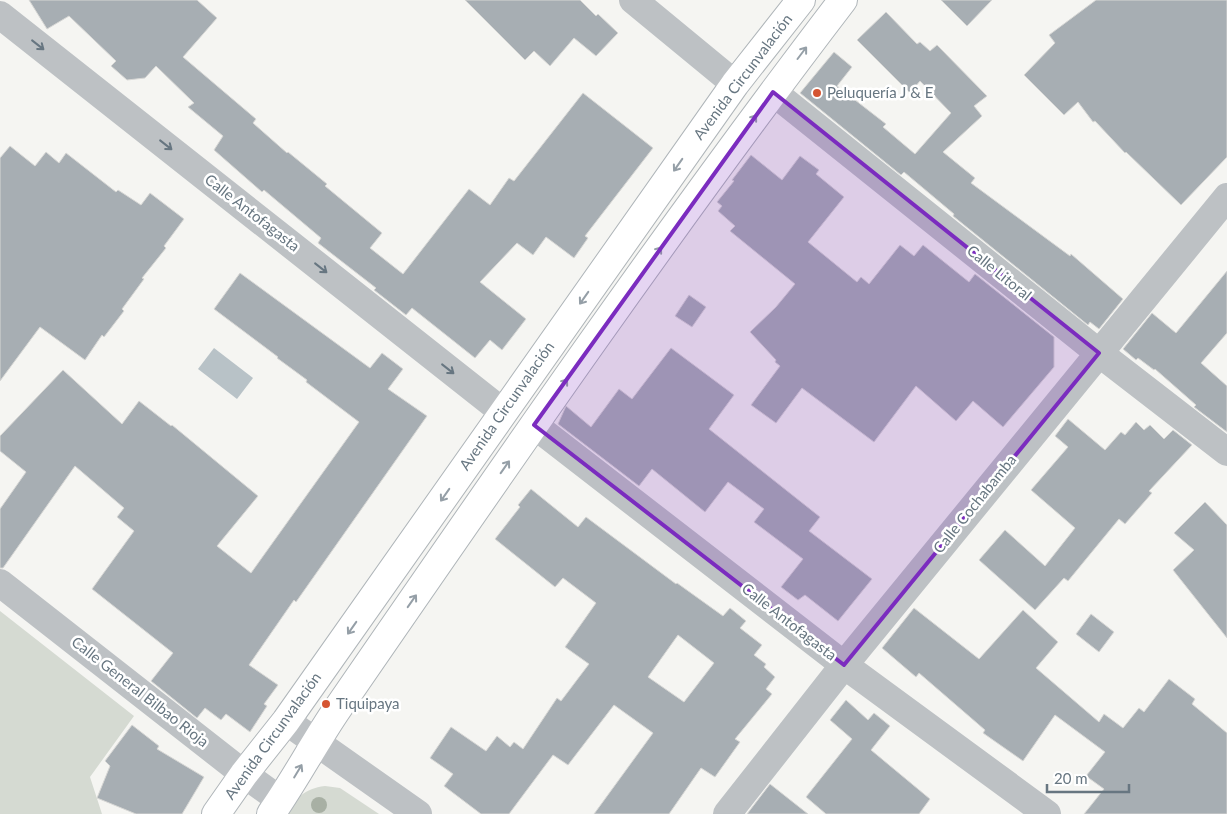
<svg xmlns="http://www.w3.org/2000/svg" width="1227" height="814" font-family="Lato,sans-serif">
  <style>
    .green { fill: #d5dad2 }
    .water { fill: #b8c2c7 }
    .building { fill: #a7aeb3; stroke: #d7d7d5; fill-rule: evenodd }
    .lines { fill: none; stroke-linecap: round; stroke-linejoin: round }
    .secondary-casing { stroke: #afb5b9; stroke-width: 30 }
    .minor { stroke: #bdc1c4; stroke-width: 28 }
    .secondary { stroke: #fff; stroke-width: 28 }
    .tree { fill: #a8b0a4 }
    .oneway { stroke: #677681 }
    .oneway2 { stroke: #959fa7 }
    .marked { fill: #7b2cbf; fill-opacity: 0.2; stroke: #7b2cbf; stroke-width: 4; stroke-linejoin: round }
    .poi-dot { fill: #d55532; stroke: #fff; stroke-width: 2 }
    .labels { text-anchor: middle; stroke-width: 5; stroke-linejoin: round; paint-order: stroke }
    .street-label { font-size: 15px; fill: #677681; stroke: #fff }
    .poi-label { font-size: 15px; fill: #677681; stroke: #fff; text-anchor: start }
  </style>
  <rect width="100%" height="100%" fill="#f5f5f2"/>
  <path class="green" d="M0,611L134,716L90,777L102,814H0Z
    M325,786L340,788L379,814H286C297,797 304,789 325,786Z"/>
  <path class="water" d="M214,348L253,378L237,399L198,369Z"/>
  <path class="building" d="M29,0H197L217,18L183,57L256,119L253,123L287,153L288,152L327,184L325,186L382,233L370,248L403,274L469,189L490,205L509,178L514,181L583,93L653,148L585,236L588,238L574,258L546,237L533,255L517,243L480,282L526,319L502,350L490,340L475,358L412,308L406,315L374,290L376,288L318,243L321,238L264,190L262,192L214,150L223,136L188,107L194,103L156,66L145,78L127,80L111,66L116,61L69,16L47,29Z
    M465,0H580L596,16L598,14L618,33L596,56L574,38L550,66L534,51L525,60Z
    M941,0H992L967,26Z
    M1096,0H1227V157L1181,205L1126,152L1125,153L1095,121L1093,122L1078,102L1064,115L1024,75L1055,43L1049,35Z
    M886,12L917,44L920,42L930,51L937,45L987,96L974,106L982,116L943,152L975,178L971,183L1070,256L1071,254L1123,299L1099,329L1090,322L1088,325L953,216L954,214L904,172L901,175L800,93L834,52L852,67L837,86L886,124L883,127L915,154L951,113L920,81L910,93L857,40Z
    M10,146L35,166L46,152L59,163L66,153L116,192L118,190L141,205L150,193L184,219L164,246L166,248L142,278L144,279L122,309L124,311L104,337L102,335L85,360L40,327L0,381V158Z
    M751,155L782,180L800,156L819,170L816,174L844,197L808,242L857,282L861,277L869,284L900,245L914,256L923,245L969,282L975,274L1054,337V367L1003,427L973,401L956,421L916,386L874,442L802,388L776,423L751,405L780,366L775,362L776,360L750,332L776,307L795,284L730,231L735,226L718,211L722,206L717,202L734,181L732,180Z
    M1227,271V333L1201,363L1227,386V432L1194,407L1196,405L1155,369L1154,370L1138,358L1136,360L1123,349L1152,313L1176,333Z
    M240,273L370,368L382,353L403,369L388,389L427,416L296,602L294,600L249,665L278,685L264,704L267,706L250,732L226,714L221,720L205,708L197,718L151,681L173,653L92,589L134,531L117,517L124,508L75,466L3,568H0V509L26,472L0,451V436L63,370L122,424L139,401L171,426L172,425L258,496L217,546L251,573L359,422L306,382L307,380L277,358L278,357L214,309Z
    M689,295L706,307L692,327L675,316Z
    M671,348L734,395L709,429L820,517L809,531L872,579L838,621L805,595L798,600L781,587L803,559L754,522L764,509L728,482L705,512L652,469L639,486L558,424L566,406L591,427L619,389L632,399Z
    M1068,419L1105,450L1121,432L1125,435L1136,422L1144,430L1150,425L1164,439L1173,430L1192,445L1149,491L1152,493L1125,524L1119,519L1068,581L1064,578L1035,610L979,560L1005,530L1045,566L1075,528L1031,490L1068,447L1055,436Z
    M531,489L578,527L586,517L676,584L677,583L723,616L730,608L746,621L740,628L762,645L754,655L766,664L764,667L775,677L766,689L772,694L735,739L740,742L715,777L701,768L669,814H594L653,733L614,705L568,765L553,755L509,814H481L444,786L453,774L430,758L451,727L486,751L497,736L510,747L514,742L523,749L557,698L561,701L589,664L565,647L596,603L563,578L555,587L495,539L520,507L518,505ZM678,635L714,663L684,702L648,677Z
    M1205,502L1227,525V638L1173,570L1194,550L1174,533Z
    M914,608L979,659L1023,610L1058,642L1036,668L1099,722L1104,714L1123,728L1139,708L1144,712L1169,679L1195,699L1192,704L1227,733V814H1084L1104,789L1086,776L1105,752L1055,715L1023,761L983,733L985,730L919,673L916,677L882,648Z
    M1091,614L1114,632L1099,652L1076,634Z
    M846,700L868,720L874,713L890,726L871,750L930,799L919,814H826L806,797L852,739L830,720Z
    M132,725L159,746L157,749L204,777L182,814H136L97,798L110,766L105,761Z
    M770,784L808,814H747Z"/>
  <g class="lines">
    <defs>
      <path id="secondary" d="M216,814L244,774L286,721L735,84L801,0
        M271,814C295,780 314,743 338,708C502,470 667,230 843,0"/>
    </defs>
    <use href="#secondary" class="secondary-casing"/>
    <path class="minor" d="M633,0L735,84
      M0,15L503,412
      M773,92L1099,353L1227,452
      M534,425L844,665L1047,814
      M0,583L244,774L280,800
      M286,721L418,814
      M727,814L844,665L1227,197"/>
    <use href="#secondary" class="secondary"/>
  </g>
  <circle class="tree" cx="319" cy="805" r="8"/>
  <defs><path id="oneway-shaft" d="M-6 0H5M1.5-3L5.5 0L1.5 3" fill="none" stroke-width="1.6" stroke-linecap="round" stroke-linejoin="round" transform="scale(1.25)"/></defs>
  <g class="oneway">
    <use href="#oneway-shaft" transform="translate(38 45) rotate(38)"/>
    <use href="#oneway-shaft" transform="translate(166 145) rotate(38)"/>
    <use href="#oneway-shaft" transform="translate(321 268) rotate(38)"/>
    <use href="#oneway-shaft" transform="translate(448 369) rotate(38)"/>
  </g>
  <g class="oneway2">
    <use href="#oneway-shaft" transform="translate(802 53) rotate(-53)"/>
    <use href="#oneway-shaft" transform="translate(752 121) rotate(-54)"/>
    <use href="#oneway-shaft" transform="translate(678 165) rotate(125)"/>
    <use href="#oneway-shaft" transform="translate(657 253) rotate(-54)"/>
    <use href="#oneway-shaft" transform="translate(584 298) rotate(125)"/>
    <use href="#oneway-shaft" transform="translate(563 385) rotate(-54)"/>
    <use href="#oneway-shaft" transform="translate(505 467) rotate(-55)"/>
    <use href="#oneway-shaft" transform="translate(445 495) rotate(125)"/>
    <use href="#oneway-shaft" transform="translate(412 601) rotate(-55)"/>
    <use href="#oneway-shaft" transform="translate(352 628) rotate(125)"/>
    <use href="#oneway-shaft" transform="translate(298 771) rotate(-59)"/>
  </g>
  <path class="marked" d="M773,92L1099,353L844,665L534,425Z"/>
  <g class="poi-dot">
    <circle cx="817" cy="93" r="5"/>
    <circle cx="326" cy="704" r="5"/>
  </g>
  <g class="labels">
    <g class="street-label">
      <text transform="translate(743 77) rotate(-53)" y="5">Avenida Circunvalación</text>
      <text transform="translate(252 213) rotate(38)" y="5">Calle Antofagasta</text>
      <text transform="translate(999 273) rotate(39)" y="5">Calle Litoral</text>
      <text transform="translate(507 406) rotate(-55)" y="5">Avenida Circunvalación</text>
      <text transform="translate(975 504) rotate(-51)" y="5">Calle Cochabamba</text>
      <text transform="translate(789 622) rotate(38)" y="5">Calle Antofagasta</text>
      <text transform="translate(140 692) rotate(38)" y="5">Calle General Bilbao Rioja</text>
      <text transform="translate(273 736) rotate(-54)" y="5">Avenida Circunvalación</text>
    </g>
    <g class="poi-label">
      <text x="827" y="98">Peluquería J &amp; E</text>
      <text x="336" y="709">Tiquipaya</text>
    </g>
  </g>
  <path d="M1047 784v8h82v-8" fill="none" stroke="#677681" stroke-width="2.5"/>
  <text x="1054" y="784" font-size="15" fill="#677681" stroke="#ffffff" stroke-width="4" paint-order="stroke">20 m</text>
</svg>
